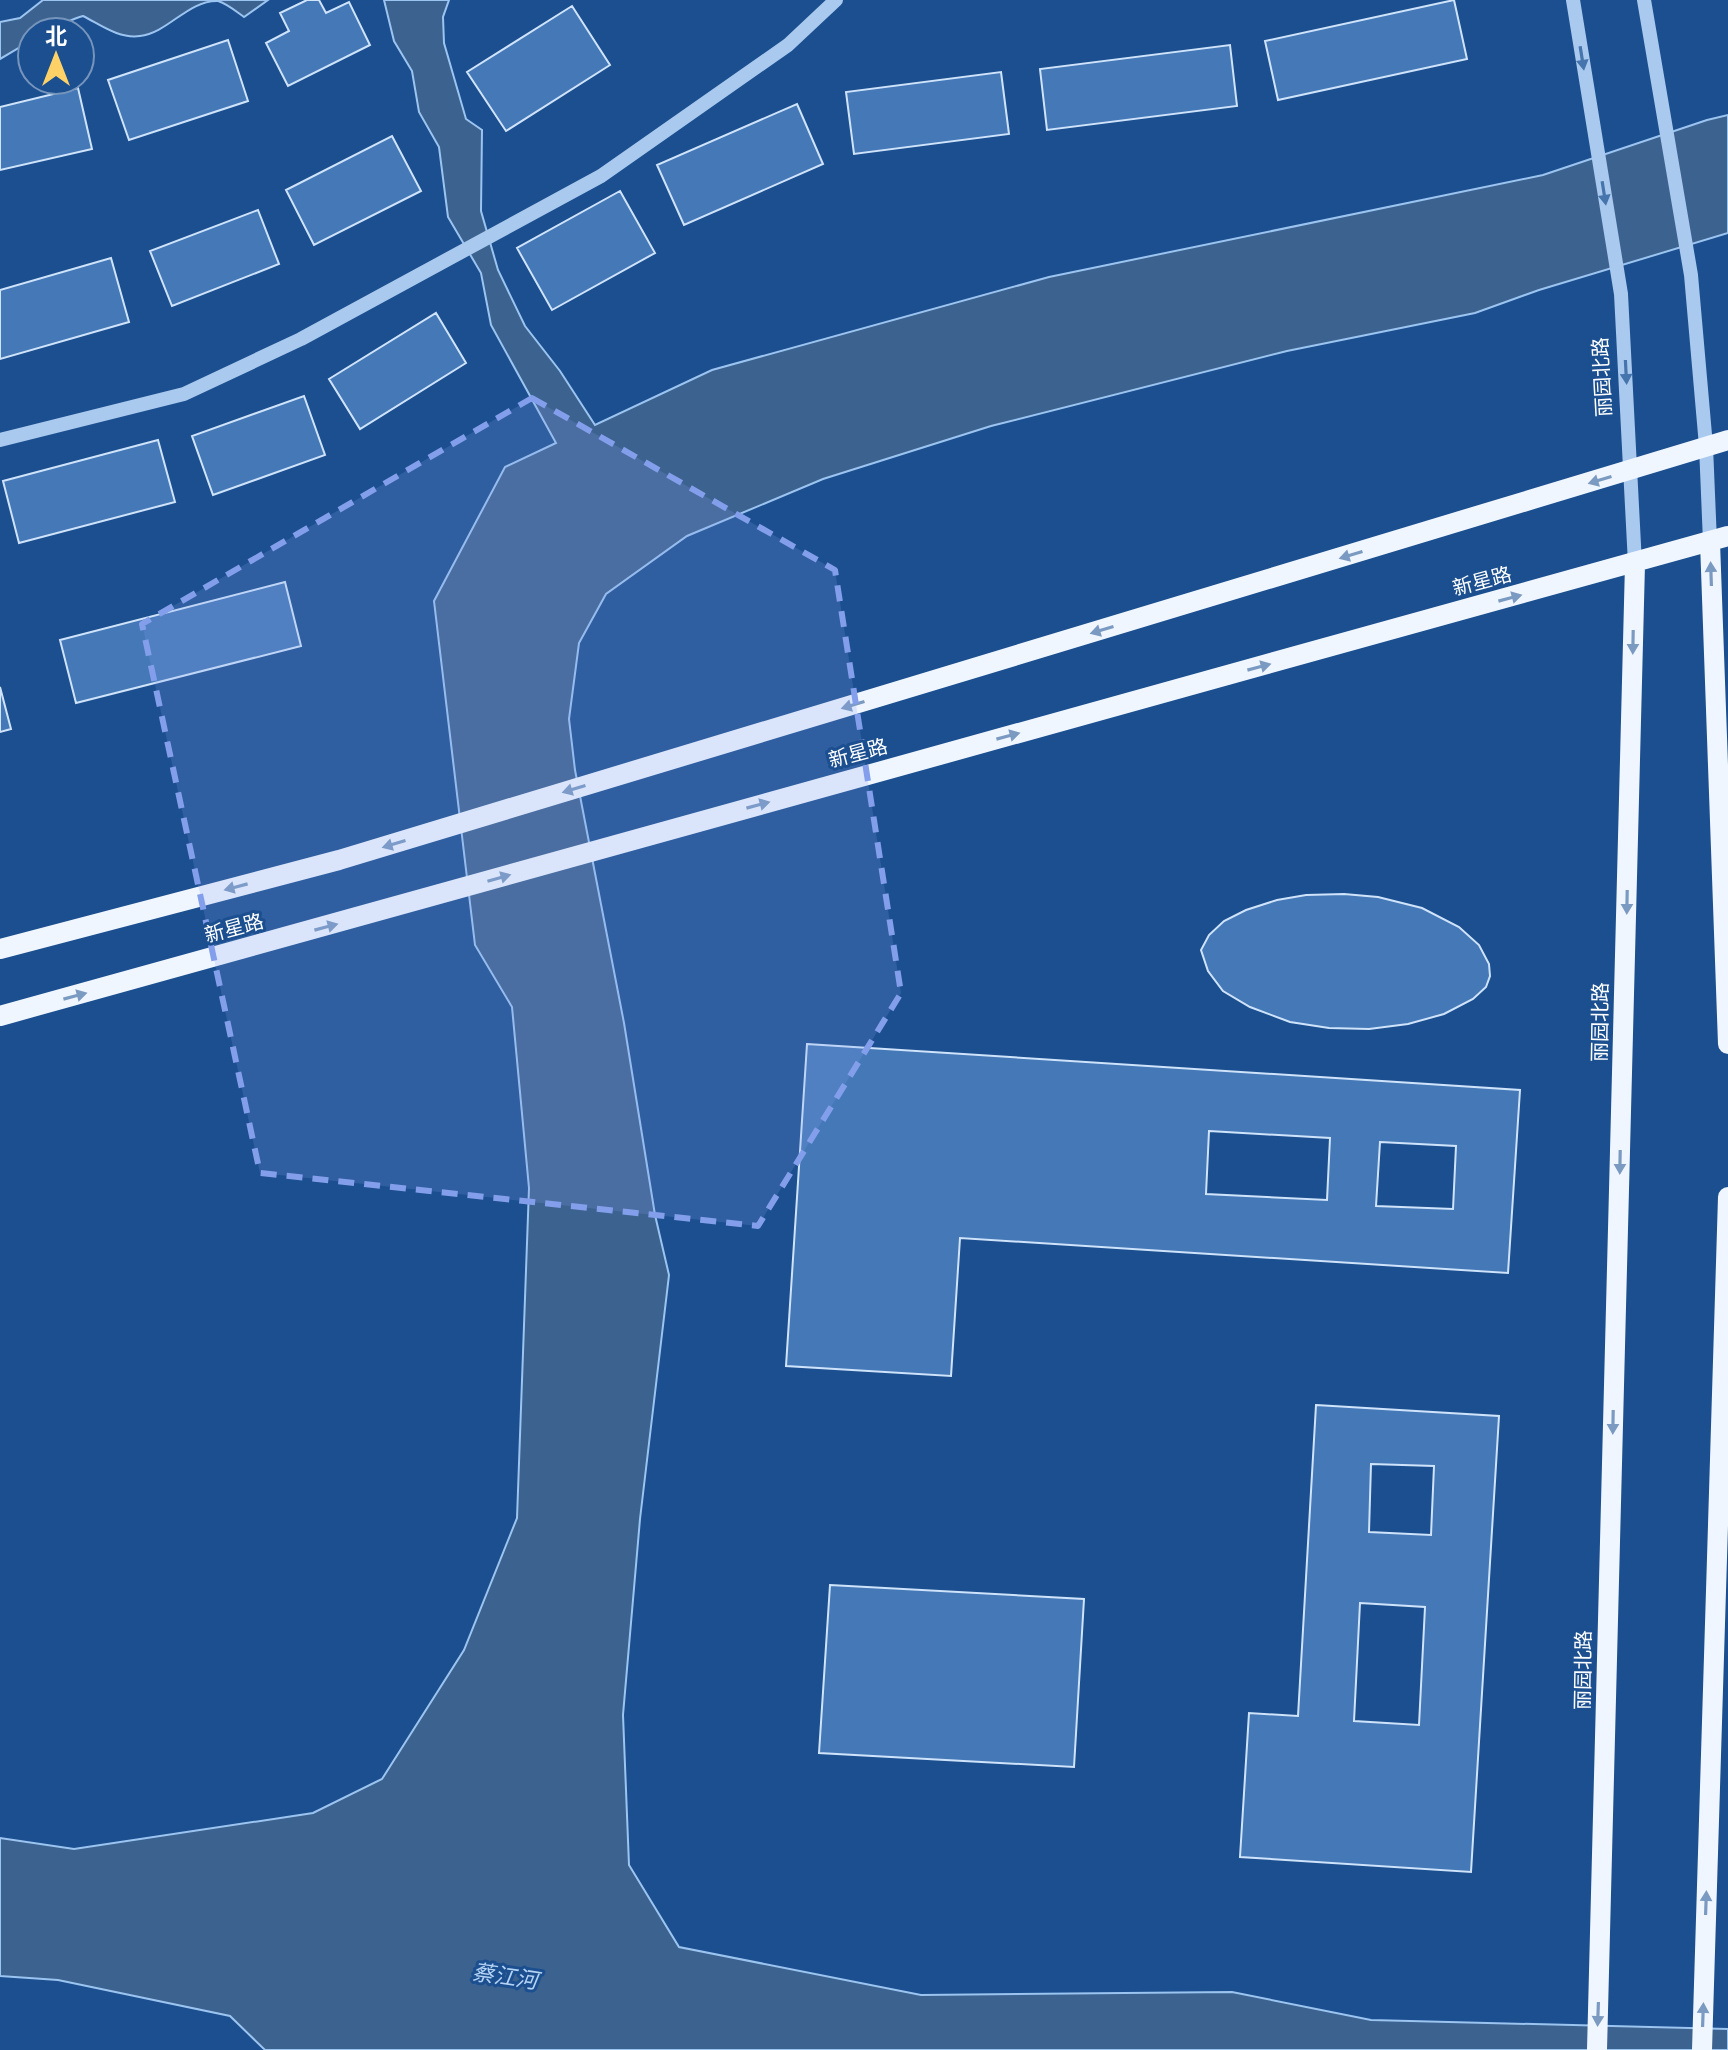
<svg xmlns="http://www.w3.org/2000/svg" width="1728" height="2050" font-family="Overpass,'Noto Sans SC',sans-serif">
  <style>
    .water { fill: #3c6290; stroke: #9cc4f0; stroke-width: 2 }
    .building { fill: #4478b7; stroke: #cfe3fa; stroke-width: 2; fill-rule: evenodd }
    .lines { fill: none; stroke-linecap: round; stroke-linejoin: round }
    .minor { stroke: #a9c9ee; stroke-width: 14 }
    .major { stroke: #f0f6ff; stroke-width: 20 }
    .oneway { fill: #4674ac }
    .oneway2 { fill: #7b9ac1 }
    .marked { fill: #839eea; fill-opacity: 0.2; stroke: #839eea; stroke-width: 6; stroke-dasharray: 16 10; stroke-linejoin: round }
    .labels { text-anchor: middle; stroke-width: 6; stroke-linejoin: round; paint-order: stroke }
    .street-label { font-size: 20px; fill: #fff; stroke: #1b4f8f }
    .water-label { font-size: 22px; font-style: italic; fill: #b5d3f5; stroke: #1b4f8f }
  </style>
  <rect width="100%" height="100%" fill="#1b4f8f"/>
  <path class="water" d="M43,0H268L244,17C237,12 226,3 218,1C188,0 168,33 140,36C119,39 101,25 83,16C66,21 48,32 32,32V40L0,59V22L20,18Z
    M384,0H449L443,17L444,43L466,119L482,130L481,211L498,270L525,326L560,371L595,425L712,370L1049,277L1543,175L1707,120L1728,115V233L1539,290L1475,313L1287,351L991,426L823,479L687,536L606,594L579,643L569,719L575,770L624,1023L655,1215L669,1275L640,1519L623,1715L629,1865L679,1947L921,1995L1232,1992L1371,2020L1728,2029V2050H265L230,2016L58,1980L0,1976V1838L74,1849L313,1813L382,1779L464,1650L517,1518L529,1188L512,1007L475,945L434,601L505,467L556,443L491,325L481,273L448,217L439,147L419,112L412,71L394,41Z"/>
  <path class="building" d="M307,0H319L326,13L349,2L370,45L288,86L266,43L289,31L280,13Z
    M1454,0L1467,59L1278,100L1265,41Z
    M572,6L610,65L506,131L467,72Z
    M228,40L248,101L129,140L108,80Z
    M1230,45L1237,106L1047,130L1040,69Z
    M1001,72L1009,134L854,154L846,92Z
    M78,88L92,149L0,170V107Z
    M797,104L823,164L684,225L657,165Z
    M392,136L421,191L314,245L286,190Z
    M620,191L655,253L552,310L517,248Z
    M258,210L279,264L172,306L150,251Z
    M111,258L129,322L0,359V290Z
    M436,313L466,363L360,429L329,379Z
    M304,396L325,455L213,495L192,436Z
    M158,440L175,502L19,543L3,481Z
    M285,582L301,646L76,703L60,640Z
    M0,687L11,729L0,732Z
    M1344,894L1378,897L1422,908L1459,927L1479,945L1489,964L1490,976L1486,987L1473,999L1444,1014L1408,1024L1369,1029L1329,1028L1290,1022L1250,1007L1223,991L1208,971L1201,950L1209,935L1224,921L1246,910L1277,900L1306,895Z
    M807,1044L1520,1090L1508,1273L960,1238L951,1376L786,1366ZM1209,1131L1330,1138L1327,1200L1206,1194ZM1380,1142L1456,1146L1453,1209L1376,1206Z
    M1316,1405L1499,1416L1471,1872L1240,1857L1249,1713L1298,1716ZM1371,1464L1434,1466L1431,1535L1369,1532ZM1360,1603L1425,1607L1419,1725L1354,1721Z
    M830,1585L1084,1599L1074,1767L819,1753Z"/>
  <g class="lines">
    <path class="minor" d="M1573,0L1621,294L1635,564
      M1644,0L1691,275L1706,446L1710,542
      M0,440L184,394L301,339L601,176L788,45L836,0"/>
    <path class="major" d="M1710,542L1728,1044
      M0,949L339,860L1728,440
      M0,1016L1728,536
      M1597,2050L1635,564
      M1702,2050L1728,1197"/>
  </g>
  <defs><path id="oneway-solid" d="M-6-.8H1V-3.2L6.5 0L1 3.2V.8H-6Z" transform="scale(2)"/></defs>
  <g class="oneway">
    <use href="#oneway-solid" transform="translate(1582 58) rotate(81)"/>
    <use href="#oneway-solid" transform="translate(1604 193) rotate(81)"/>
    <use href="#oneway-solid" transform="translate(1626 372) rotate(87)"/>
  </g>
  <g class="oneway2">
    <use href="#oneway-solid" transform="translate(1600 480) rotate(163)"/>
    <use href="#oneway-solid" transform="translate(1351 555) rotate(163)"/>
    <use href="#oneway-solid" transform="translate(1711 574) rotate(-92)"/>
    <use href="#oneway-solid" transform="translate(1510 598) rotate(-15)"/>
    <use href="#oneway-solid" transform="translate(1102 630) rotate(163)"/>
    <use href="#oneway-solid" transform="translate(1633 642) rotate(91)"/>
    <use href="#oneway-solid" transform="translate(1259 667) rotate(-15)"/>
    <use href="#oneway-solid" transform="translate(853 705) rotate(163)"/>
    <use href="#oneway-solid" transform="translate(1008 736) rotate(-15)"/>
    <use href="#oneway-solid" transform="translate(574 789) rotate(163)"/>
    <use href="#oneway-solid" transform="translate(758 805) rotate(-15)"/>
    <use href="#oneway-solid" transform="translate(394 844) rotate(163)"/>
    <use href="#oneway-solid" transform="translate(499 878) rotate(-16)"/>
    <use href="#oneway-solid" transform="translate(236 887) rotate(165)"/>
    <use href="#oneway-solid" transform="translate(1627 902) rotate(91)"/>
    <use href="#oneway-solid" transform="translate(326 927) rotate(-15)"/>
    <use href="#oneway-solid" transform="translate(75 996) rotate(-15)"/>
    <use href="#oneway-solid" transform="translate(1620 1162) rotate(91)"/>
    <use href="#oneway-solid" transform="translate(1613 1422) rotate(91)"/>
    <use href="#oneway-solid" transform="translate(1706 1903) rotate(-88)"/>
    <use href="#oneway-solid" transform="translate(1598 2014) rotate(92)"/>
    <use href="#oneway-solid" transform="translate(1703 2015) rotate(-88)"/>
  </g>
  <path class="marked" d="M532,398L835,570L901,993L758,1226L260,1173L142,624Z"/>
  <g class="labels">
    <g class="street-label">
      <text transform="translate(1602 377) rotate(-93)" y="7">丽园北路</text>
      <text transform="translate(1482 581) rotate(-15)" y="7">新星路</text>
      <text transform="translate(858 753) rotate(-15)" y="7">新星路</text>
      <text transform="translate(234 928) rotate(-15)" y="7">新星路</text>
      <text transform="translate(1600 1022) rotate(-89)" y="7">丽园北路</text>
      <text transform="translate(1583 1670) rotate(-89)" y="7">丽园北路</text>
    </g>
    <g class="water-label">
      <text transform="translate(505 1976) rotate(8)" y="8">蔡江河</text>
    </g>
  </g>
  <g transform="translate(56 56)"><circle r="38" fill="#1b4f8f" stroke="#7695bc" stroke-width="2"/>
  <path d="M0-6L14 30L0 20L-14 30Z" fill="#ffd166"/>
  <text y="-12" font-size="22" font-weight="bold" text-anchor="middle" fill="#ffffff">北</text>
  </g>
</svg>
